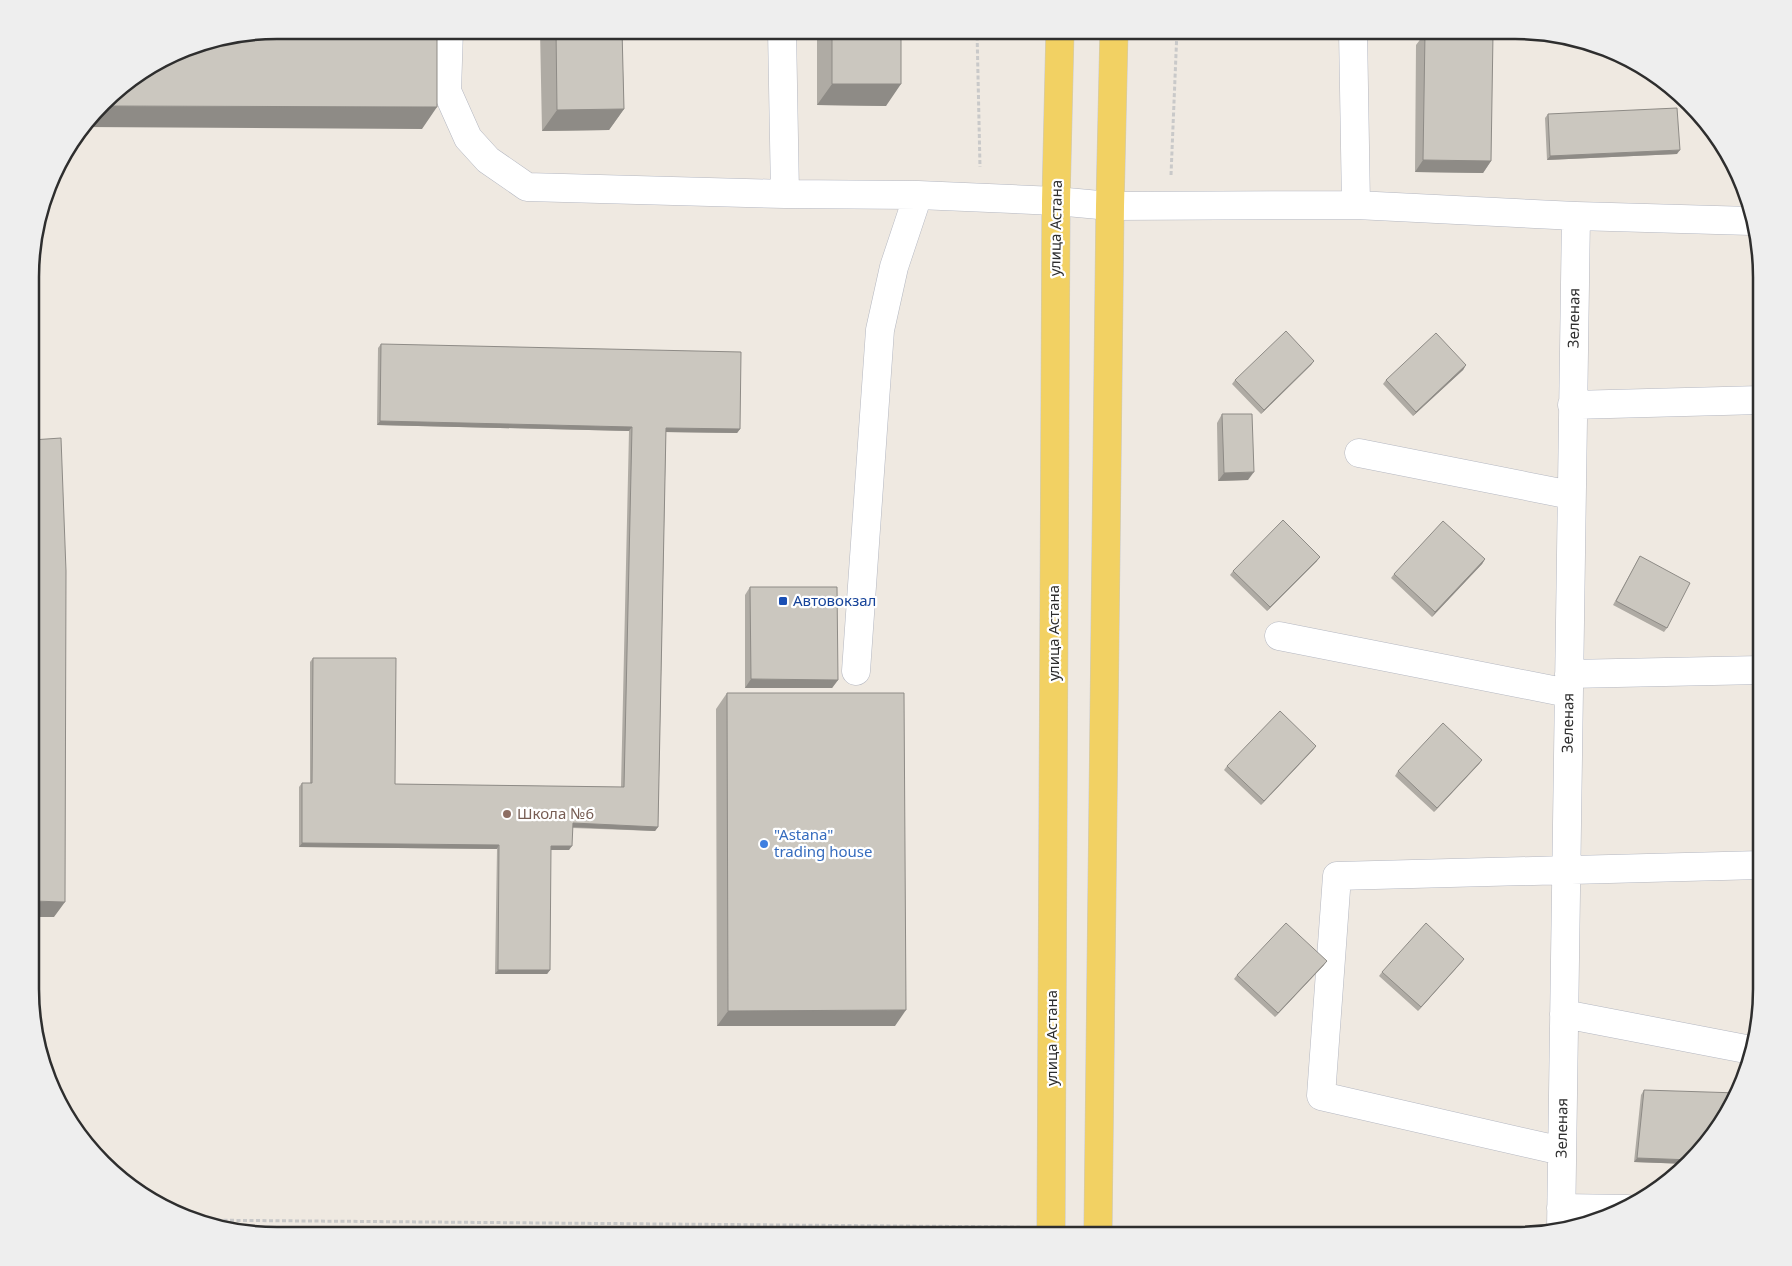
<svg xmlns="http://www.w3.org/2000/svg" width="1792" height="1266" font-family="'Noto Sans',sans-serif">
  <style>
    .green { fill: #b6e59e }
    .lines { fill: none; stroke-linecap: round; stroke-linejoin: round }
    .minor-casing { stroke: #b4b7c1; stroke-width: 29 }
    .major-casing { stroke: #c9c9c9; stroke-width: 29 }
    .path { stroke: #c9c9c9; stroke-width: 3; stroke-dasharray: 4 2.5; stroke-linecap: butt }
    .minor { stroke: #fff; stroke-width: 28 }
    .major { stroke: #f2d163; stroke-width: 28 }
    .wall { fill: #afaba4 }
    .shaded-wall { fill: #8e8b86 }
    .building { fill: #cbc7bf; stroke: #8e8b86 }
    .transit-dot { fill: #1a4fb4; stroke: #fff; stroke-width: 2 }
    .education-dot { fill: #8d6e63; stroke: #fff; stroke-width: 2 }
    .shop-dot { fill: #3f7fe0; stroke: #fff; stroke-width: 2 }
    .labels { text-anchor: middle; stroke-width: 4.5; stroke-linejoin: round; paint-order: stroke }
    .street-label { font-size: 15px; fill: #2e2e2e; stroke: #fff }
    .transit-label { font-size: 15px; fill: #164399; stroke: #fff; text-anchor: start }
    .education-label { font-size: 15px; fill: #785e54; stroke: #fff; text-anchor: start }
    .shop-label { font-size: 15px; fill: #366cbe; stroke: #fff; text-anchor: start }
    .rim { fill: none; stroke: #2e2e2e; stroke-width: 2.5 }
  </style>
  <rect width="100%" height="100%" fill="#efe9e1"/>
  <path class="green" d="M339,1233L625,1236H339Z"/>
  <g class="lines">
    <defs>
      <path id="minor" d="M449,30L447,91L468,138L488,160L527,187L785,194L918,195L1056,201L1110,206L1356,205L1576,216L1751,221
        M782,30L785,194
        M1353,30L1356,205
        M1572,405L1761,400
        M1359,453L1571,495
        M1279,636L1568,693
        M856,671L880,330L894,267L918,195
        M1569,674L1761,670
        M1564,1014L1751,1050
        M1562,1151L1321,1096L1337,876L1761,865
        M1561,1208L1627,1209
        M1561,1230L1576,216"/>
      <path id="major" d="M1049,1236L1051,1227L1056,201L1060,30
        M1099,1236L1098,1229L1110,206L1114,30"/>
    </defs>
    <use href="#minor" class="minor-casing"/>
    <use href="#major" class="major-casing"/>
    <path class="path" d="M977,30L980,167
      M1171,175L1177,30
      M191,1220L1020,1227
      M884,1226V1236
      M1128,1230L1222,1236"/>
    <use href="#minor" class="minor"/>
    <use href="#major" class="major"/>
  </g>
  <path class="wall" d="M540,30H622L624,109L609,130L542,131Z
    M817,30H901L886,106L817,105Z
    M1425,33L1491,161L1483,173L1415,172L1416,45Z
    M1548,114L1677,154L1547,160L1545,118Z
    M381,344L740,429L737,433L666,432L658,827L655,831L572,828L569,850H550V970L547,974H495L497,849L299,847V787L302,783H310V662L313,658L395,784L621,787L629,431L377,425L378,348Z
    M1314,361L1311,365L1261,414L1232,384L1235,380Z
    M1466,365L1463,370L1413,416L1383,384L1386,380Z
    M1222,414L1248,480L1218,481L1217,423Z
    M1640,556L1667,628L1664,632L1613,605Z
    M1485,559L1482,564L1432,617L1391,578L1394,574Z
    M1317,561L1267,611L1230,575L1233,571Z
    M750,587L838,680L832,688H745V595Z
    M727,693L895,1026H717L716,709Z
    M1316,746L1313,750L1261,805L1224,770L1227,766Z
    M1482,760L1479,764L1434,812L1395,776L1398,771Z
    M1464,959L1418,1011L1379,976L1382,972Z
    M1324,965L1275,1017L1234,979L1237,975Z
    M1644,1090L1711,1140L1688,1164L1634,1162L1641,1095Z"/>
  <path class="shaded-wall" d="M832,84H901L886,106L817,105Z
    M103,106L437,107L422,129L86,127Z
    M624,109L609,130L542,131L557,110Z
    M1680,150L1677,154L1547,160L1550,156Z
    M1423,160L1491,161L1483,173L1415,172Z
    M1314,361L1311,365L1261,414L1264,410Z
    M1466,365L1463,370L1413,416L1416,412Z
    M380,421L632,427L629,431L377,425Z
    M666,428L740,429L737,433L663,432Z
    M1254,472L1248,480L1218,481L1224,473Z
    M1320,557L1317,561L1267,611L1270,607Z
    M1485,559L1482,564L1432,617L1435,612Z
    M751,679L838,680L832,688H745Z
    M1316,746L1313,750L1261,805L1264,801Z
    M1482,760L1479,764L1434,812L1437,808Z
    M573,823L658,827L655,831L570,827Z
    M302,843L499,845L497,849L299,847Z
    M551,846H572L569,850H548Z
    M32,901L65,902L54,917H32Z
    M1464,959L1461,963L1418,1011L1421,1007Z
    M1327,961L1324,965L1275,1017L1278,1013Z
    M498,970H550L547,974H495Z
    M906,1010L895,1026H717L728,1011Z
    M1637,1158L1692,1160L1688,1164L1634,1162Z"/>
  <path class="building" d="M556,30H622L624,109L557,110Z
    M832,30H901V84H832Z
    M266,32L437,33V107L103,106L114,91L182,49Z
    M1425,33L1493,34L1491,161L1423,160Z
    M1677,108L1680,150L1550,156L1548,114Z
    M1286,331L1314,361L1264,410L1235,380Z
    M1436,333L1466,365L1416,412L1386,380Z
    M381,344L741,352L740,429L666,428L658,827L573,823L572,846H551L550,970H498L499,845L302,843V783H312L313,658H396L395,784L624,787L632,427L380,421Z
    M1222,414H1252L1254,472L1224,473Z
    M61,438L66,571L65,902L32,901V440Z
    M1283,520L1320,557L1270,607L1233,571Z
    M1443,521L1485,559L1435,612L1394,574Z
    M1640,556L1690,583L1667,628L1616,601Z
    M750,587H837L838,680L751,679Z
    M727,693H904L906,1010L728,1011Z
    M1280,711L1316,746L1264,801L1227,766Z
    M1443,723L1482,760L1437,808L1398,771Z
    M1286,923L1327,961L1278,1013L1237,975Z
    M1426,923L1464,959L1421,1007L1382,972Z
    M1644,1090L1738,1093L1711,1140L1692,1160L1637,1158Z"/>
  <rect class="transit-dot" x="778" y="596" width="10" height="10" rx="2.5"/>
  <circle class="education-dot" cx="507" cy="814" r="5"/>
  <circle class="shop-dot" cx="764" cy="844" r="5"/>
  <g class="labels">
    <g class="street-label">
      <text transform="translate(1056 228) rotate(-89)" y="5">улица Астана</text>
      <text transform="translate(1574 318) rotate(-89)" y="5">Зеленая</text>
      <text transform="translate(1054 633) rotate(-90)" y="5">улица Астана</text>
      <text transform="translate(1568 723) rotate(-89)" y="5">Зеленая</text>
      <text transform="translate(1052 1038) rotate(-90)" y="5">улица Астана</text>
      <text transform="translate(1562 1128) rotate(-89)" y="5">Зеленая</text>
    </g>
    <g class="transit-label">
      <text x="793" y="606">Автовокзал</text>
    </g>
    <g class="education-label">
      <text x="517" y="819">Школа №6</text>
    </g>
    <g class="shop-label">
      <text x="774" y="840">"Astana"<tspan x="774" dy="17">trading house</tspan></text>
    </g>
  </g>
  <path d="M0 0H1792V1266H0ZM277 39H1515A238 238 0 0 1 1753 277V989A238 238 0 0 1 1515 1227H277A238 238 0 0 1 39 989V277A238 238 0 0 1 277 39Z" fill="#eee" fill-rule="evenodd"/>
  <path class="rim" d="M277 39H1515A238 238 0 0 1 1753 277V989A238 238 0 0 1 1515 1227H277A238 238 0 0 1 39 989V277A238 238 0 0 1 277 39Z"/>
</svg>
